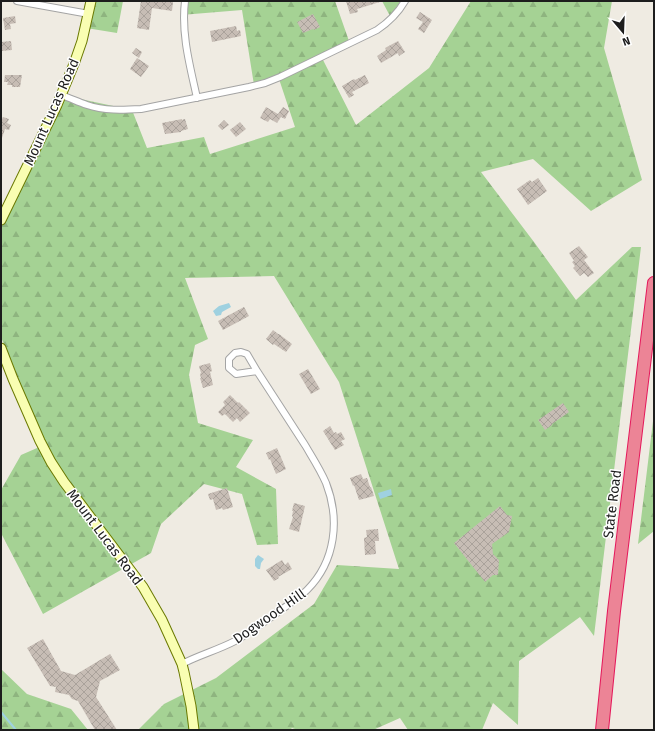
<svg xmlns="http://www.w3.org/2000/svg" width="655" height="731" font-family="'Fira Sans',sans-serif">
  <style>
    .forest { fill: url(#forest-firs) }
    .water { fill: #9fd1e0 }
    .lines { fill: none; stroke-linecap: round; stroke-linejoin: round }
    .stream { stroke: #9fd1e0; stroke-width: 2 }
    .building { fill: url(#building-cross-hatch) }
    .street-casing { stroke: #a4a4a4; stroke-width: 8 }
    .secondary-casing { stroke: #6a7900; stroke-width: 11 }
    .highway-casing { stroke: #e5185b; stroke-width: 14 }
    .street { stroke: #fff; stroke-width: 6 }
    .secondary { stroke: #f9feb2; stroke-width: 9 }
    .highway { stroke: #ec8496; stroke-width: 12 }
    .labels { text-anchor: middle; stroke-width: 3; stroke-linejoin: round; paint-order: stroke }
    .street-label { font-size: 14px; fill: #1d1d1d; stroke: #fff }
  </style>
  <defs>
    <pattern id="forest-firs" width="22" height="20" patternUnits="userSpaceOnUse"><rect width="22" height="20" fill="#a5d294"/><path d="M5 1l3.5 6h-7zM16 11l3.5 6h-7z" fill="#8eb47f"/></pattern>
    <pattern id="building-cross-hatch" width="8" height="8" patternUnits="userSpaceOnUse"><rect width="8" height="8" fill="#c7bdb5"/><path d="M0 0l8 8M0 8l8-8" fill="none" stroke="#aaa29b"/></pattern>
  </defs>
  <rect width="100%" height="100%" fill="#efebe2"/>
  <path class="forest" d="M86,1H123L117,33L80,27Z
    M183,1H335L349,41L321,56L356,125L429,68L471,1H612L604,48L642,180L591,211L533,159L481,172L534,242L576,300L632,247H641L594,636L580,617L519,661L518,725L493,703L482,730H408L400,718L373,730H298L292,728L290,730H138L164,704L216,678L314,604L337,565L399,569L339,382L274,276L185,278L208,339L195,345L189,375L198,423L253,440L236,467L276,489L278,544L257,545L242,494L204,484L161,524L151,553L43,614L1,533V490L21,455L44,445L1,337V225L57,94L132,110L147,148L204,137L210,154L295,127L279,79L254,85L242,10L181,15Z
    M382,1H401L390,16Z
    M654,413V531L638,544Z
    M1,669L27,694L71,709L88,730H1Z"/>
  <path class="water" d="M229,303L231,307L222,312L221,315L216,316L213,311L219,306Z
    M391,489L392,495L380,499L378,493Z
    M258,555L264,559L261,563L260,569H258L255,566V559Z"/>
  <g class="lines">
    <path class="stream" d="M1,712L16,730"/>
  </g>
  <path class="building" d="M141,1H165L173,2L172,11L152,8L149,30L137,28Z
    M346,1H380V2L357,9L358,12L350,14Z
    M420,12L432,20L424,33L418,29L423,22L416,18Z
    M313,14L320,27L314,30L313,29L303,33L297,22Z
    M15,16L16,23L10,24L11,29L5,30L3,18Z
    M236,26L237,31L240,30L241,36L212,42L210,31Z
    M11,41L12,50L1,51V42Z
    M398,41L405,52L399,56L398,53L381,63L377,56L386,50L385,48Z
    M136,48L142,52L139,58L132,53Z
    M137,58L149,66L141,77L130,69Z
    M5,75H22L20,87H12V85H7L8,82H4Z
    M365,75L369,83L352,92L354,95L349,98L342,86L354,79L355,80Z
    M266,107L278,114L283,107L289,111L285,119L281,117L277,123L270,119L268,122L260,118Z
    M3,117L9,119L7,123L11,125L9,130L5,129L2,138H1V121Z
    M182,119V120L185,119L188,129L181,131V132L165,134L162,123Z
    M224,120L229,125L222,130L218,126Z
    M240,122L246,129L236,137L230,130Z
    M538,178L547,191L528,205L517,189L530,180L532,182Z
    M579,246L588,257L584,260L594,273L588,277L584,273L580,276L573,268L575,266L572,262L574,261L569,253Z
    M244,307L249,316L223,330L218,321Z
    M273,330L278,334H279L292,344L286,352L274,344L273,345L266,339Z
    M210,363L212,371L210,372L213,385L203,388L200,378H201L200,374L201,373L199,366Z
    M308,369L320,389L311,394L299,374Z
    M230,395L238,403L239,402L250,413L240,422L237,418L233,422L225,414L222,416L218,412L225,405L223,402Z
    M563,403L569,412L552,424V425L545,430L538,420Z
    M330,426L334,433L336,432L337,434L341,432L345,439L341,441L344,445L335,450L323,431Z
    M277,448L286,469L276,474L270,459L269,460L266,453Z
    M361,474L363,479L367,478L370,487H371L374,496L359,500L354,485L353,486L350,478Z
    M227,488L233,507L223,510L222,508L216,510L213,499L210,500L208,494Z
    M294,503L305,506L299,532L289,529L293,517L292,516L293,511H292Z
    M500,506L507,515L512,516L509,532L492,544L493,554L499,560L498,575H493L485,582L454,543Z
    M378,529L379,541H375L376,554L365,555L364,538L367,537L366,530Z
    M282,560L285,565L288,562L292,569L278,577L279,578L274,581L266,570Z
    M43,639L61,671L75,675L110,654L120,670L100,681L96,697L117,730H95L78,701L72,699L69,695L55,692L56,687L50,686L27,648Z"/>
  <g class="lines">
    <defs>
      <path id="street" d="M17,1L89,14
        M185,1C181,34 190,66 197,98
        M61,95C70,98 78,102 87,105C104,111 123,110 141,109L249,87L265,83L280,77L377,30C389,22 398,13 405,1
        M241,352L247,354L257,371L236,374L229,368V359L235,353Z
        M182,664C199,655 218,650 235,641C248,634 261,624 273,616C284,607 297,600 307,590C336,561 340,519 326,483C320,469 312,457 305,445C289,420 273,396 257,371"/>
      <path id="secondary" d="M1,220L57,105L74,64L82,41L91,1
        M1,348L13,379L40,441L51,462L64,482L143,587L162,620L182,664L184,672L191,706L194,730"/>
      <path id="highway" d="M602,730L614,611L654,283"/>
    </defs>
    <use href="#street" class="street-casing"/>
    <use href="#secondary" class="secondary-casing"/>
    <use href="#highway" class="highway-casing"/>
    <use href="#street" class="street"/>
    <use href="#secondary" class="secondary"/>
    <use href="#highway" class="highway"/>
  </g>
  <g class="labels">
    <g class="street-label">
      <text transform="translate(51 112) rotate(-66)" y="5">Mount Lucas Road</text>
      <text transform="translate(612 504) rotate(-83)" y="5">State Road</text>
      <text transform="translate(105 537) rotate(53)" y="5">Mount Lucas Road</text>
      <text transform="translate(269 616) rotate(-35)" y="5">Dogwood Hill</text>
    </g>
  </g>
  <rect width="655" height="731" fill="none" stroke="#1d1d1d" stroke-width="4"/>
  <g transform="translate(623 32) rotate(161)" stroke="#ffffff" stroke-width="3" paint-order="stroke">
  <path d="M0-3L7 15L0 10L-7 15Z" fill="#1d1d1d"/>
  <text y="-6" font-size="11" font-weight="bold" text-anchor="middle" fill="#1d1d1d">N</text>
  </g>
</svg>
